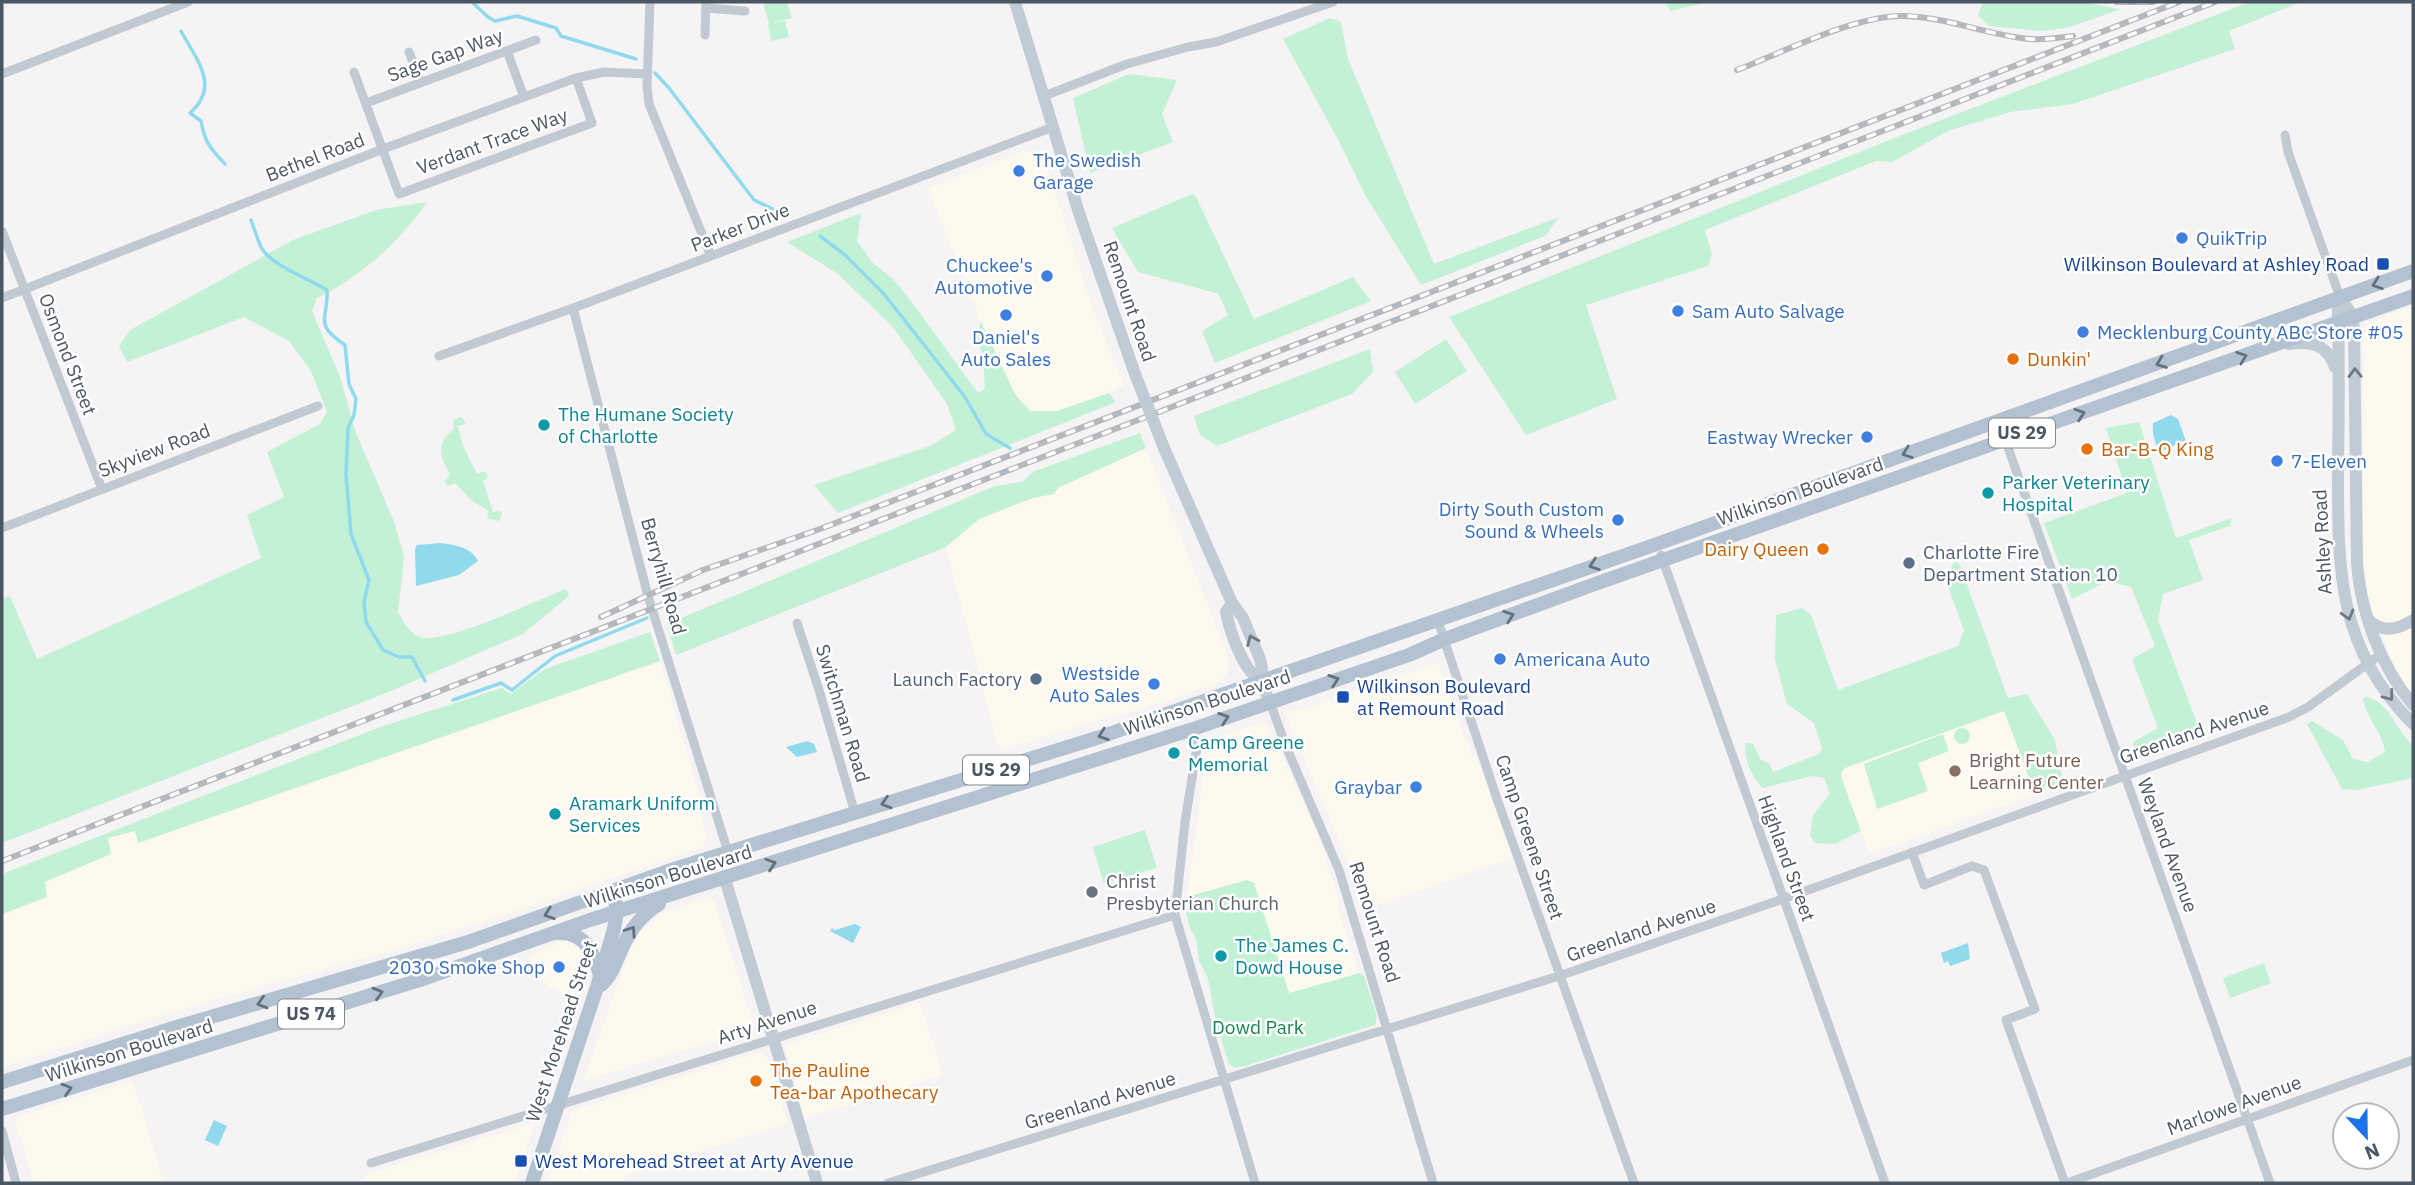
<svg xmlns="http://www.w3.org/2000/svg" width="2415" height="1185" font-family="'IBM Plex Sans',sans-serif">
  <style>
    .commercial { fill: #fdf9ef }
    .green { fill: #c3f1d5 }
    .water { fill: #90daee }
    .lines { fill: none; stroke-linecap: round; stroke-linejoin: round }
    .stream { stroke: #90daee; stroke-width: 3.5 }
    .street { stroke: #c1cad2; stroke-width: 9 }
    .secondary { stroke: #c1cbd6; stroke-width: 12 }
    .primary { stroke: #b3c2d1; stroke-width: 14 }
    .rail-casing { stroke: #b5b8bd; stroke-width: 6 }
    .rail { stroke: #fff; stroke-width: 3.5; stroke-dasharray: 10; stroke-linecap: butt }
    .secondary-bridge { stroke: #c1cbd6; stroke-width: 12 }
    .oneway { stroke: #64717d }
    .oneway2 { stroke: #6e7984 }
    .shop-dot { fill: #3f7fe0; stroke: #fff; stroke-width: 2.5 }
    .transit-dot { fill: #1a4fb4; stroke: #fff; stroke-width: 2.5 }
    .food-dot { fill: #e8710a; stroke: #fff; stroke-width: 2.5 }
    .culture-dot { fill: #0f9aa8; stroke: #fff; stroke-width: 2.5 }
    .service-dot { fill: #5c6f8a; stroke: #fff; stroke-width: 2.5 }
    .education-dot { fill: #8d6e63; stroke: #fff; stroke-width: 2.5 }
    .worship-dot { fill: #6b7280; stroke: #fff; stroke-width: 2.5 }
    .labels { text-anchor: middle; stroke-width: 5; stroke-linejoin: round; paint-order: stroke }
    .shield { fill: #fff; stroke: #808990; stroke-width: 2 }
    .shield-label { font-size: 18px; font-weight: bold; fill: #4a5661 }
    .street-label { font-size: 19px; fill: #4a5661; stroke: #fff }
    .shop-label { font-size: 19px; fill: #366cbe; stroke: #fff; text-anchor: start }
    .transit-label { font-size: 19px; fill: #164399; stroke: #fff; text-anchor: start }
    .food-label { font-size: 19px; fill: #c56008; stroke: #fff; text-anchor: start }
    .culture-label { font-size: 19px; fill: #0d838f; stroke: #fff; text-anchor: start }
    .service-label { font-size: 19px; fill: #4e5e75; stroke: #fff; text-anchor: start }
    .education-label { font-size: 19px; fill: #785e54; stroke: #fff; text-anchor: start }
    .worship-label { font-size: 19px; fill: #5b616d; stroke: #fff; text-anchor: start }
    .park-label { font-size: 19px; fill: #17864f; stroke: #fff }
  </style>
  <rect width="100%" height="100%" fill="#f5f3f3"/>
  <path class="commercial" d="M1026,150L1044,159L1092,307L1124,385L1109,393L1057,411H1030L1015,394L981,322L928,188Z
    M2413,306V696L2396,670L2368,601L2363,557V405L2364,329L2371,321Z
    M1146,448L1226,651L1229,660L1226,675L1218,683L1120,716L1115,715L1003,750L998,746L946,547L979,519L1033,498L1054,494L1057,488Z
    M660,661L704,811L700,812L707,836L704,846L523,909L404,947L189,1007L2,1067V915L47,898L44,882L111,854L107,838L135,831L139,843Z
    M1435,662L1438,663L1466,740L1473,756L1476,755L1513,858L1363,910L1350,867L1290,725L1287,711L1302,710L1338,697L1340,700L1347,697L1346,694L1433,665Z
    M2010,704L2043,792L1869,854L1837,766Z
    M1263,722L1270,729L1319,838L1340,903L1337,905L1359,973L1289,994L1254,883L1187,897L1208,741Z
    M705,898L714,900L752,1020L751,1030L583,1081L631,948L638,936L661,913Z
    M567,941L579,947L585,957L586,965L575,1000L537,980L530,955L560,942Z
    M920,1003L943,1075L805,1118L786,1052V1044Z
    M756,1053H761L767,1057L788,1123L626,1175L622,1183H547L572,1111Z
    M133,1081L164,1183H34L16,1122L17,1117Z
    M535,1123L514,1183H359L366,1174Z"/>
  <path class="green" d="M763,2H787L792,18L773,23L785,21L789,37L771,41L768,25L769,24Z
    M1671,2H1708L1670,11L1666,4Z
    M1983,2H2081L2121,9L2067,28L2041,31L1989,26L1978,15Z
    M2250,2H2301L2229,31L2235,49L2073,104L2010,112L1948,131L1892,162L1876,161L1705,230L1712,255L1708,266L1586,305L1617,399L1526,435L1449,317L1897,137Z
    M1330,18L1341,22L1348,59L1434,264L1559,217L1545,236L1421,285L1365,195L1340,143L1283,39Z
    M1129,74L1177,80L1162,114L1173,142L1090,173L1073,98Z
    M1192,194L1196,197L1254,319L1353,277L1371,301L1215,363L1202,331L1228,315L1219,294L1138,272L1112,228Z
    M427,202C398,243 362,276 317,298L312,311L340,377L356,433L395,524L404,557L398,612C404,622 411,637 425,638C457,639 533,602 566,589L569,596L523,634L391,691L2,843V599L10,596L37,659L261,558L247,515L284,497L267,452L320,424L327,412L311,371L289,341L244,317L127,362L119,346L130,330L293,240L376,210Z
    M861,213L857,241L872,262L892,278L908,297L978,393L985,389L983,356L976,337L981,322L1015,394L1030,411H1057L1109,393L1116,402L838,513L814,485L930,446L956,430L947,404L893,327L838,274L787,242Z
    M1446,339L1467,371L1415,404L1395,372Z
    M1370,349L1373,372L1352,394L1217,446L1200,435L1194,416Z
    M462,417L466,424L458,426L463,446L477,474L484,471L488,475L487,478L483,481L493,512L500,511L502,514L499,521L487,518L489,511L472,501L455,483L448,486L444,481L450,475C440,455 435,444 454,429L453,420Z
    M2139,422L2176,538L2232,518L2230,526L2189,540L2203,580L2163,594L2158,620L2202,736L2135,760L2133,742L2158,728L2132,659L2155,646L2131,587L2108,581L2072,599L2044,523L2127,493L2106,428Z
    M1140,433L1146,448L1058,488L1054,494L1033,498L979,519L946,547L676,655L667,624L995,486L1022,482L1035,471Z
    M1956,561L1960,565L2008,698L2027,694L2055,740L2062,779L2057,784L2037,790L2033,788L2004,711L1845,768L1841,773L1842,779L1861,831L1835,844L1815,843L1810,835L1813,815L1830,794L1824,778L1812,776L1763,788C1753,779 1742,757 1746,743L1753,744L1761,760L1769,763L1773,772L1819,754L1822,748L1814,723L1787,704L1775,659L1776,615L1802,608L1811,615L1838,690L1958,646L1964,630L1944,576Z
    M650,632L660,661L138,843L135,831L108,838L111,854L45,882L47,897L2,914V874L383,726L502,688L510,694L545,669Z
    M2367,697C2391,703 2396,732 2413,745V778L2357,790L2342,789L2307,724L2312,721L2343,740L2353,759L2368,762L2385,752C2383,732 2366,719 2363,698Z
    M1954 736a8 8 0 1 1 16 0a8 8 0 1 1-16 0Z
    M1943,734L1949,751L1918,763L1928,791L1877,809L1864,764Z
    M1145,830L1157,868L1104,884L1093,847Z
    M1247,880L1254,883L1289,993L1360,973L1364,976L1377,1016L1375,1025L1245,1066L1235,1068L1229,1064L1216,1023L1208,979L1199,960L1196,939L1189,926L1185,905L1186,897Z
    M2264,963L2271,983L2230,998L2223,978Z"/>
  <path class="water" d="M2171,415L2178,419L2186,441L2161,451C2154,445 2152,431 2153,423Z
    M441,543C455,545 471,547 478,561L459,575L416,586L415,549L417,545Z
    M807,741L814,744L817,752L797,757L786,747Z
    M855,924L861,927L853,943L830,931L832,928L835,930Z
    M1968,943L1970,959L1950,966L1948,961L1944,963L1941,953Z
    M214,1120L227,1126L218,1146L205,1140Z"/>
  <g class="lines">
    <path class="stream" d="M472,2L488,17L495,21L517,16L556,28L561,36L636,59
      M181,31C196,59 221,86 190,113L201,121C205,143 210,148 225,164
      M655,73L669,88L754,200L777,211
      M251,220C254,228 257,238 261,247C271,266 308,278 327,290C329,319 312,323 345,345L349,384L356,399L354,415L348,428L346,474L351,534L369,580L364,602L366,622L383,650L399,657H412L425,681
      M820,236L845,255L884,294L965,397L986,434L1010,448
      M453,700L501,683L512,690L555,656L647,618"/>
    <path class="street" d="M650,2L647,86L649,104L711,256
      M706,8L745,11
      M705,35L706,3
      M507,51L524,97
      M409,52L421,83
      M354,72L399,194L592,123L576,78
      M2,74L188,2
      M1044,96L1127,64L1188,47L1216,42L1333,2
      M366,103L536,40
      M2285,135L2288,152L2340,297
      M2,231L102,489
      M2,298L383,149L576,78L604,72L647,74
      M573,308L648,596L728,852
      M439,356L576,307L1053,127
      M2005,439L2270,1183
      M2,528L318,406
      M1661,555L1885,1183
      M1438,621L1496,796L1634,1183
      M797,623L819,690L855,813
      M1270,702L1285,744L1339,870L1433,1183
      M1193,729L1197,747L1185,822L1175,915L1255,1183
      M1912,852L1924,885L1972,866L1984,870L2035,1009L2006,1020L2065,1183
      M2,1131L16,1183
      M371,1163L1175,915
      M888,1183L1559,976L1783,899L2289,717L2308,707L2381,654
      M2067,1183L2413,1060"/>
    <path class="secondary" d="M1015,2L1079,213L1135,374
      M2340,297L2338,308C2339,359 2339,411 2338,462C2338,565 2335,646 2413,724
      M2340,297L2350,312L2354,327L2357,564C2361,614 2381,667 2413,705
      M2289,344C2311,341 2327,344 2335,367
      M1164,448L1232,603L1243,618L1260,659L1262,668L1260,680L1270,702
      M1232,603L1226,612C1230,632 1243,670 1260,680
      M2369,620C2382,634 2399,629 2413,620
      M725,879L817,1183"/>
    <path class="primary" d="M557,933C585,931 594,953 600,975
      M601,985C613,975 616,960 623,946C631,928 643,914 659,904
      M2,1082L180,1026L468,942L671,870L1100,737L1657,544L2413,271
      M2,1109L426,978L590,920L1193,729L1409,655L1445,639L1595,584L2413,296
      M532,1183L597,987L614,929L617,912L613,890"/>
    <defs>
      <path id="rail" d="M2117,2H2153
        M1737,70C1784,52 1855,15 1904,16C1947,17 1987,35 2030,39C2044,40 2058,38 2073,36
        M601,617L703,570L820,529L2179,2
        M2,861L2215,2"/>
    </defs>
    <use href="#rail" class="rail-casing"/>
    <use href="#rail" class="rail"/>
    <path class="secondary-bridge" d="M1135,374L1164,448"/>
  </g>
  <defs><path id="oneway-chevron" d="M-2-3.5L2.5 0L-2 3.5" fill="none" stroke-width="1.6" stroke-linecap="round" stroke-linejoin="round" transform="scale(1.75)"/></defs>
  <g class="oneway">
    <use href="#oneway-chevron" transform="translate(2377 284) rotate(160)"/>
    <use href="#oneway-chevron" transform="translate(2242 357) rotate(-20)"/>
    <use href="#oneway-chevron" transform="translate(2161 363) rotate(159)"/>
    <use href="#oneway-chevron" transform="translate(2080 414) rotate(-18)"/>
    <use href="#oneway-chevron" transform="translate(1907 453) rotate(160)"/>
    <use href="#oneway-chevron" transform="translate(1594 565) rotate(161)"/>
    <use href="#oneway-chevron" transform="translate(1509 616) rotate(-19)"/>
    <use href="#oneway-chevron" transform="translate(1334 680) rotate(-19)"/>
    <use href="#oneway-chevron" transform="translate(1224 718) rotate(-19)"/>
    <use href="#oneway-chevron" transform="translate(1103 735) rotate(161)"/>
    <use href="#oneway-chevron" transform="translate(886 803) rotate(163)"/>
    <use href="#oneway-chevron" transform="translate(771 864) rotate(-18)"/>
    <use href="#oneway-chevron" transform="translate(549 914) rotate(160)"/>
    <use href="#oneway-chevron" transform="translate(631 931) rotate(-56)"/>
    <use href="#oneway-chevron" transform="translate(378 993) rotate(-17)"/>
    <use href="#oneway-chevron" transform="translate(262 1003) rotate(164)"/>
    <use href="#oneway-chevron" transform="translate(67 1089) rotate(-17)"/>
  </g>
  <g class="oneway2">
    <use href="#oneway-chevron" transform="translate(2355 373) rotate(-91)"/>
    <use href="#oneway-chevron" transform="translate(2348 615) rotate(74)"/>
    <use href="#oneway-chevron" transform="translate(1252 640) rotate(-113)"/>
    <use href="#oneway-chevron" transform="translate(2389 696) rotate(53)"/>
  </g>
  <g class="shop-dot">
    <circle cx="1019" cy="171" r="7"/>
    <circle cx="2182" cy="238" r="7"/>
    <circle cx="1047" cy="276" r="7"/>
    <circle cx="1678" cy="311" r="7"/>
    <circle cx="1006" cy="315" r="7"/>
    <circle cx="2083" cy="332" r="7"/>
    <circle cx="1867" cy="437" r="7"/>
    <circle cx="2277" cy="461" r="7"/>
    <circle cx="1618" cy="520" r="7"/>
    <circle cx="1500" cy="659" r="7"/>
    <circle cx="1154" cy="684" r="7"/>
    <circle cx="1416" cy="787" r="7"/>
    <circle cx="559" cy="967" r="7"/>
  </g>
  <g class="transit-dot">
    <rect x="2376" y="257" width="14" height="14" rx="3.5"/>
    <rect x="1336" y="690" width="14" height="14" rx="3.5"/>
    <rect x="514" y="1154" width="14" height="14" rx="3.5"/>
  </g>
  <g class="food-dot">
    <circle cx="2013" cy="359" r="7"/>
    <circle cx="2087" cy="449" r="7"/>
    <circle cx="1823" cy="549" r="7"/>
    <circle cx="756" cy="1081" r="7"/>
  </g>
  <g class="culture-dot">
    <circle cx="544" cy="425" r="7"/>
    <circle cx="1988" cy="493" r="7"/>
    <circle cx="1174" cy="753" r="7"/>
    <circle cx="555" cy="814" r="7"/>
    <circle cx="1221" cy="956" r="7"/>
  </g>
  <g class="service-dot">
    <circle cx="1909" cy="563" r="7"/>
    <circle cx="1036" cy="679" r="7"/>
  </g>
  <circle class="education-dot" cx="1955" cy="771" r="7"/>
  <circle class="worship-dot" cx="1092" cy="892" r="7"/>
  <g class="labels">
    <g class="shield">
      <rect x="1989" y="418.5" width="66" height="29" rx="5"/>
      <rect x="963" y="755.5" width="66" height="29" rx="5"/>
      <rect x="278" y="999.5" width="66" height="29" rx="5"/>
    </g>
    <g class="shield-label">
      <text x="2022" y="439">US 29</text>
      <text x="996" y="776">US 29</text>
      <text x="311" y="1020">US 74</text>
    </g>
    <g class="street-label">
      <text transform="translate(445 55) rotate(-20)" y="7">Sage Gap Way</text>
      <text transform="translate(492 141) rotate(-20)" y="7">Verdant Trace Way</text>
      <text transform="translate(315 157) rotate(-21)" y="7">Bethel Road</text>
      <text transform="translate(740 227) rotate(-21)" y="7">Parker Drive</text>
      <text transform="translate(1130 301) rotate(71)" y="7">Remount Road</text>
      <text transform="translate(68 354) rotate(69)" y="7">Osmond Street</text>
      <text transform="translate(154 450) rotate(-21)" y="7">Skyview Road</text>
      <text transform="translate(1800 491) rotate(-19)" y="7">Wilkinson Boulevard</text>
      <text transform="translate(2322 542) rotate(-93)" y="7">Ashley Road</text>
      <text transform="translate(664 576) rotate(74)" y="7">Berryhill Road</text>
      <text transform="translate(1207 702) rotate(-18)" y="7">Wilkinson Boulevard</text>
      <text transform="translate(843 713) rotate(73)" y="7">Switchman Road</text>
      <text transform="translate(2194 732) rotate(-19)" y="7">Greenland Avenue</text>
      <text transform="translate(1530 837) rotate(71)" y="7">Camp Greene Street</text>
      <text transform="translate(2168 845) rotate(70)" y="7">Weyland Avenue</text>
      <text transform="translate(1787 858) rotate(70)" y="7">Highland Street</text>
      <text transform="translate(668 876) rotate(-17)" y="7">Wilkinson Boulevard</text>
      <text transform="translate(1375 922) rotate(72)" y="7">Remount Road</text>
      <text transform="translate(1641 930) rotate(-19)" y="7">Greenland Avenue</text>
      <text transform="translate(767 1022) rotate(-18)" y="7">Arty Avenue</text>
      <text transform="translate(561 1031) rotate(-72)" y="7">West Morehead Street</text>
      <text transform="translate(129 1050) rotate(-17)" y="7">Wilkinson Boulevard</text>
      <text transform="translate(1100 1100) rotate(-17)" y="7">Greenland Avenue</text>
      <text transform="translate(2234 1105) rotate(-20)" y="7">Marlowe Avenue</text>
    </g>
    <g class="shop-label">
      <text x="1033" y="167">The Swedish<tspan x="1033" dy="22">Garage</tspan></text>
      <text x="2196" y="245">QuikTrip</text>
      <text x="1033" y="272" text-anchor="end">Chuckee's<tspan x="1033" dy="22">Automotive</tspan></text>
      <text x="1692" y="318">Sam Auto Salvage</text>
      <text x="2097" y="339">Mecklenburg County ABC Store #05</text>
      <text x="1006" y="344" text-anchor="middle">Daniel's<tspan x="1006" dy="22">Auto Sales</tspan></text>
      <text x="1853" y="444" text-anchor="end">Eastway Wrecker</text>
      <text x="2291" y="468">7-Eleven</text>
      <text x="1604" y="516" text-anchor="end">Dirty South Custom<tspan x="1604" dy="22">Sound &amp; Wheels</tspan></text>
      <text x="1514" y="666">Americana Auto</text>
      <text x="1140" y="680" text-anchor="end">Westside<tspan x="1140" dy="22">Auto Sales</tspan></text>
      <text x="1402" y="794" text-anchor="end">Graybar</text>
      <text x="545" y="974" text-anchor="end">2030 Smoke Shop</text>
    </g>
    <g class="transit-label">
      <text x="2369" y="271" text-anchor="end">Wilkinson Boulevard at Ashley Road</text>
      <text x="1357" y="693">Wilkinson Boulevard<tspan x="1357" dy="22">at Remount Road</tspan></text>
      <text x="535" y="1168">West Morehead Street at Arty Avenue</text>
    </g>
    <g class="food-label">
      <text x="2027" y="366">Dunkin'</text>
      <text x="2101" y="456">Bar-B-Q King</text>
      <text x="1809" y="556" text-anchor="end">Dairy Queen</text>
      <text x="770" y="1077">The Pauline<tspan x="770" dy="22">Tea-bar Apothecary</tspan></text>
    </g>
    <g class="culture-label">
      <text x="558" y="421">The Humane Society<tspan x="558" dy="22">of Charlotte</tspan></text>
      <text x="2002" y="489">Parker Veterinary<tspan x="2002" dy="22">Hospital</tspan></text>
      <text x="1188" y="749">Camp Greene<tspan x="1188" dy="22">Memorial</tspan></text>
      <text x="569" y="810">Aramark Uniform<tspan x="569" dy="22">Services</tspan></text>
      <text x="1235" y="952">The James C.<tspan x="1235" dy="22">Dowd House</tspan></text>
    </g>
    <g class="service-label">
      <text x="1923" y="559">Charlotte Fire<tspan x="1923" dy="22">Department Station 10</tspan></text>
      <text x="1022" y="686" text-anchor="end">Launch Factory</text>
    </g>
    <g class="education-label">
      <text x="1969" y="767">Bright Future<tspan x="1969" dy="22">Learning Center</tspan></text>
    </g>
    <g class="worship-label">
      <text x="1106" y="888">Christ<tspan x="1106" dy="22">Presbyterian Church</tspan></text>
    </g>
    <g class="park-label">
      <text x="1258" y="1034">Dowd Park</text>
    </g>
  </g>
  <rect width="2415" height="1185" fill="none" stroke="#4a5661" stroke-width="7"/>
  <g transform="translate(2366 1136) rotate(158)"><circle r="33" fill="#ffffff" stroke="#b7bbc0" stroke-width="2"/>
  <path d="M0-5L12 26L0 18L-12 26Z" fill="#1a73e8"/>
  <text y="-10" font-size="19" font-weight="bold" text-anchor="middle" fill="#4a5661">N</text>
  </g>
</svg>
